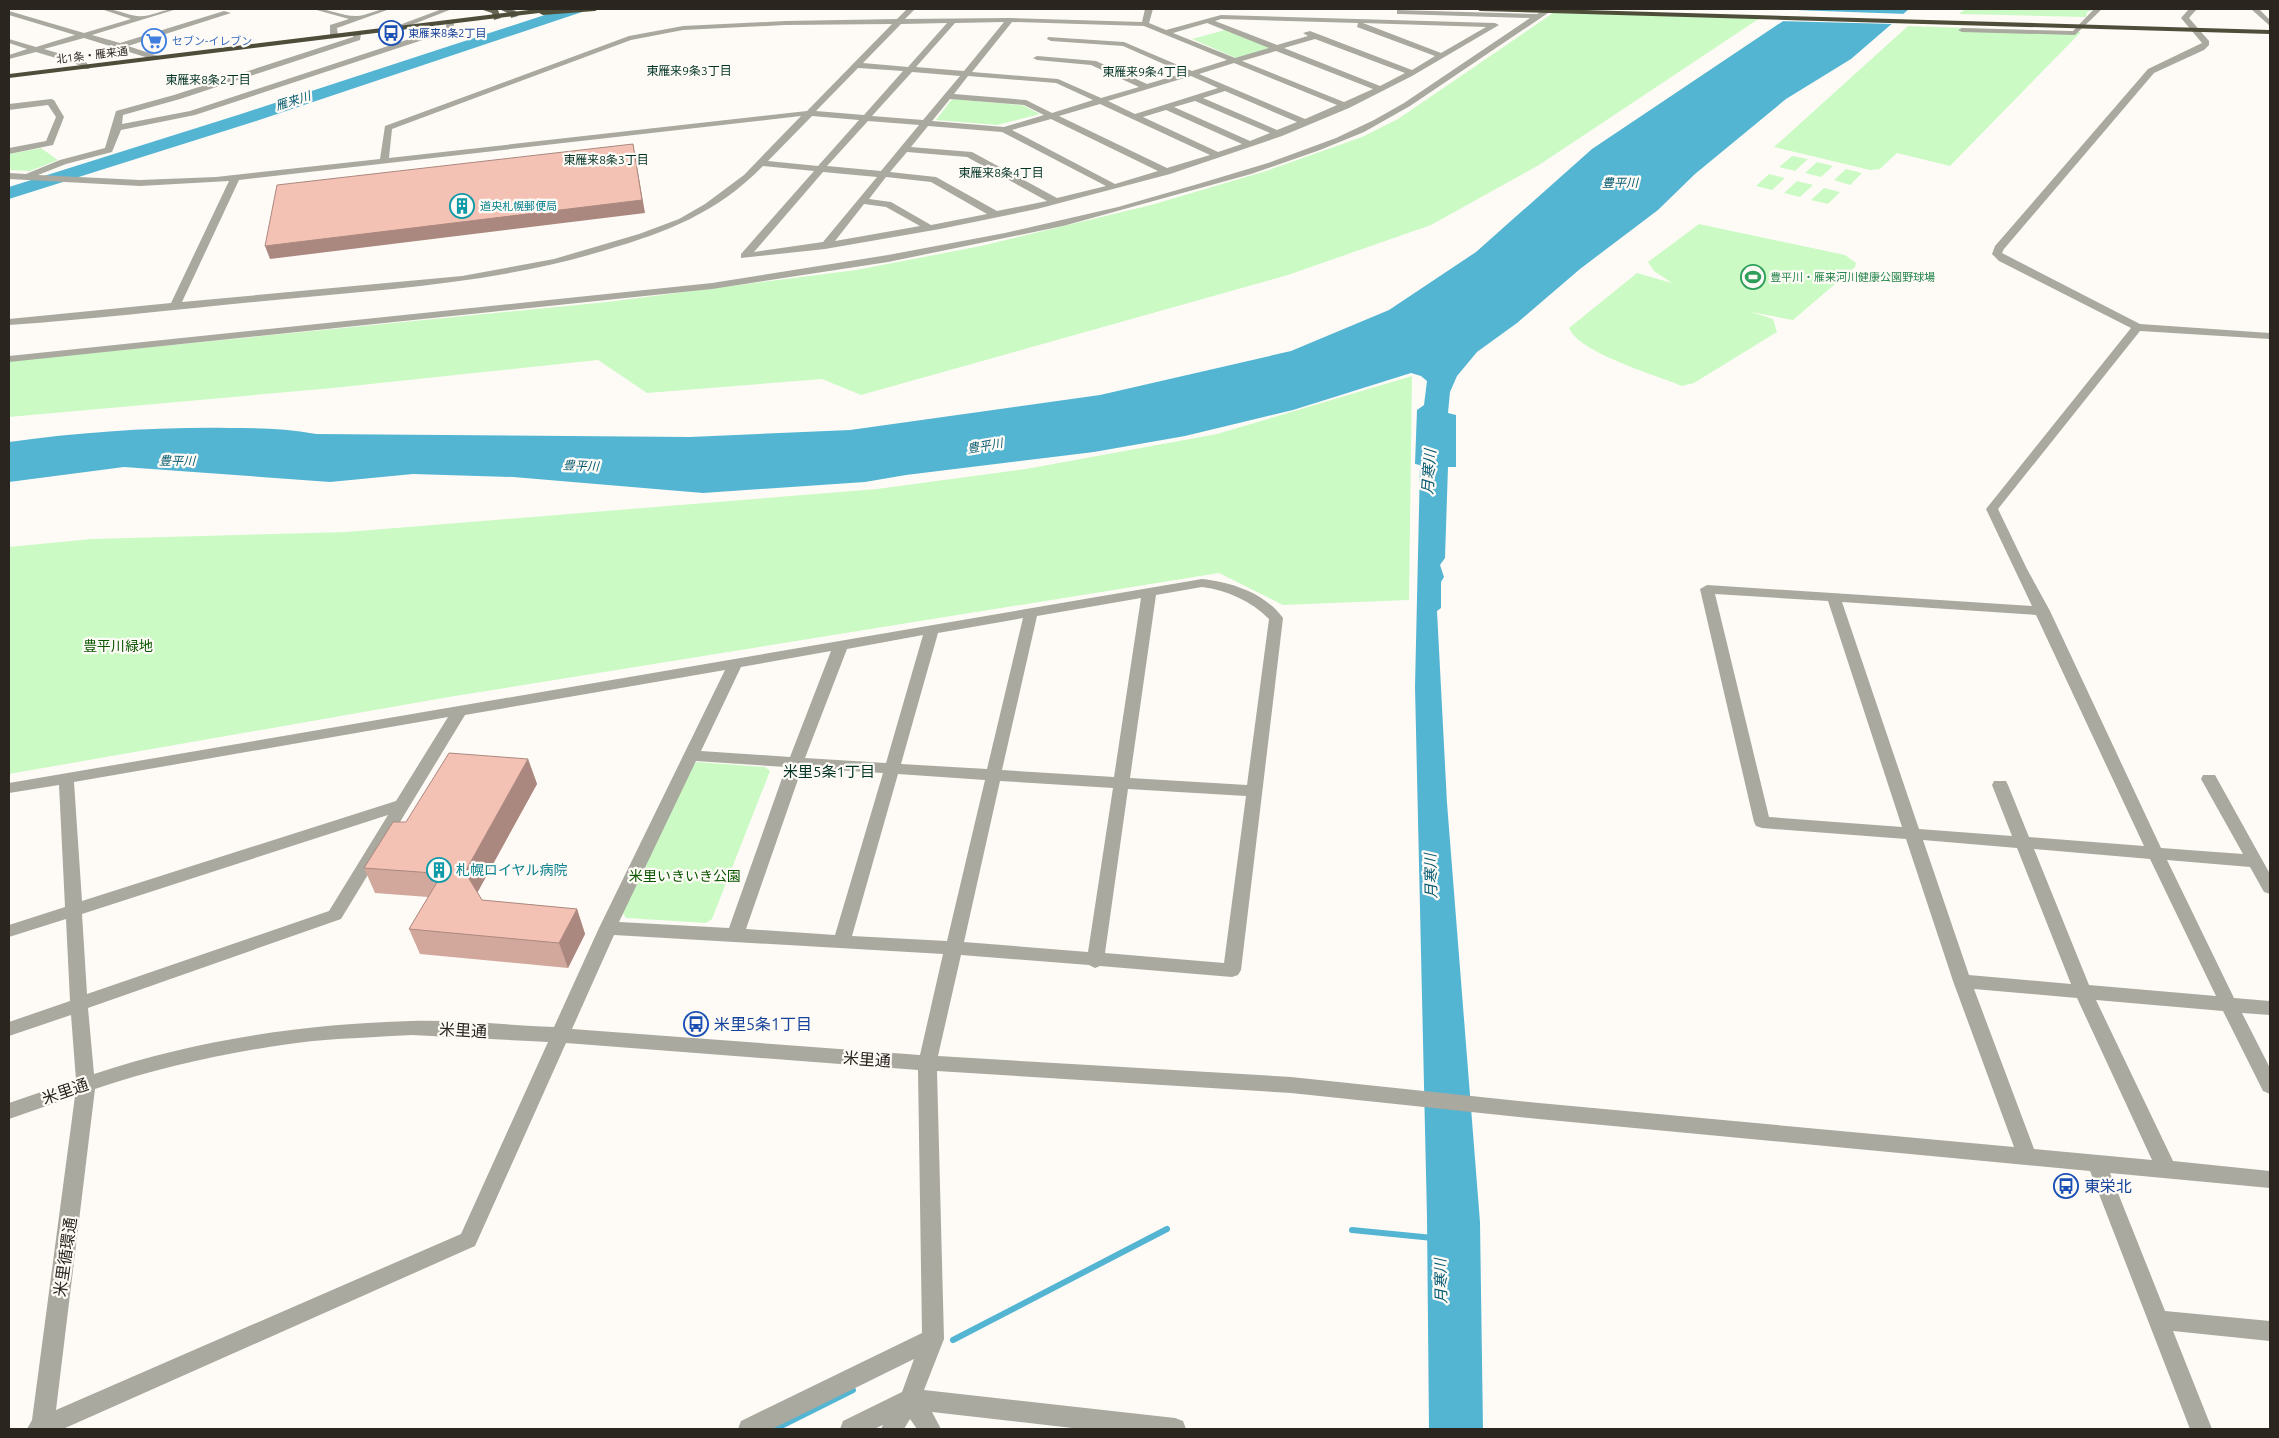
<svg xmlns="http://www.w3.org/2000/svg" width="2279" height="1438" font-family="Ubuntu,'Noto Sans JP',sans-serif">
  <style>
    .green { fill: #ccfac5 }
    .water { fill: #54b5d3 }
    .pier { fill: #fefbf7 }
    .lines { fill: none; stroke-linecap: round; stroke-linejoin: round }
    .stream { stroke: #54b5d3; stroke-width: 6 }
    .river { fill: #54b5d3; fill-rule: evenodd }
    .minor { fill: #a9a99f; fill-rule: evenodd }
    .major { fill: #666554; fill-rule: evenodd }
    .highway { fill: #4e4d3a; fill-rule: evenodd }
    .wall { fill: #d2a79c }
    .shaded-wall { fill: #ab887f }
    .building { fill: #f4c2b5; stroke: #ab887f }
    .labels { text-anchor: middle; stroke-width: 4.5; stroke-linejoin: round; paint-order: stroke }
    .far-transit-label { font-size: 11px; fill: #164399; stroke: #fefbf7; text-anchor: start }
    .far-shop-label { font-size: 11px; fill: #366cbe; stroke: #fefbf7; text-anchor: start }
    .far-street-label { font-size: 11px; fill: #2a251e; stroke: #fefbf7 }
    .far-culture-label { font-size: 11px; fill: #0d838f; stroke: #fefbf7; text-anchor: start }
    .far-leisure-label { font-size: 11px; fill: #27864d; stroke: #fefbf7; text-anchor: start }
    .far-neighbourhood-label { font-size: 12px; fill: #003324; stroke: #fefbf7 }
    .far-water-label { font-size: 12px; font-style: italic; fill: #04596f; stroke: #fefbf7 }
    .park-label { font-size: 14px; fill: #0b5600; stroke: #fefbf7 }
    .culture-label { font-size: 14px; fill: #0d838f; stroke: #fefbf7; text-anchor: start }
    .water-label { font-size: 15px; font-style: italic; fill: #04596f; stroke: #fefbf7 }
    .neighbourhood-label { font-size: 15px; fill: #003324; stroke: #fefbf7 }
    .near-transit-label { font-size: 16px; fill: #164399; stroke: #fefbf7; text-anchor: start }
    .near-street-label { font-size: 16px; fill: #2a251e; stroke: #fefbf7 }
  </style>
  <rect width="100%" height="100%" fill="#fefbf7"/>
  <path class="green" d="M1965,9H2095L2087,12L2086,17L1959,14Z
    M1553,13L1760,18L1539,165L1431,225L1288,275L861,395L822,379L647,393L598,360L333,388L9,417V361L607,302L856,270L981,246L1151,205L1266,171L1362,137L1398,119Z
    M1908,26L2081,32L1950,166L1897,153L1880,169L1870,170L1774,147Z
    M1225,30L1270,48L1236,58L1192,39Z
    M952,99L1022,105L1040,114L997,125L936,120Z
    M41,148L58,160L30,171L9,170V154Z
    M1792,156L1808,159L1795,171L1779,167Z
    M1817,162L1833,166L1821,177L1805,173Z
    M1846,169L1862,173L1850,185L1834,180Z
    M1769,174L1785,178L1772,190L1756,186Z
    M1797,181L1813,185L1800,197L1784,193Z
    M1824,188L1840,192L1828,204L1811,200Z
    M1699,224L1845,255L1856,263L1855,267L1793,320L1751,312L1773,319L1777,332L1694,383L1682,386C1656,375 1579,353 1569,328L1637,273L1672,283L1654,271L1648,262Z
    M1412,376L1409,600L1283,605L1219,573L449,697L9,774V547L91,539L346,532L877,489L1026,469L1217,434Z
    M697,762L765,767L770,771L712,919L706,923L626,918L622,912L692,765Z"/>
  <path class="water" d="M1801,9H1909L1851,59L1786,99L1695,174L1658,210L1580,269L1517,323L1477,352L1457,376L1450,392L1448,413L1456,415V467H1448L1445,558L1440,565L1444,577L1441,582V608L1437,611L1447,803L1480,1222L1483,1429H1429L1427,1218L1415,687L1420,465L1415,464L1417,410L1424,405L1427,381L1421,376L1411,373L1293,410L1185,436L1094,452L906,475L865,482L703,493L513,477L413,474L330,482L124,467L9,482V442C82,432 155,427 229,428C258,428 287,428 316,434L690,437L850,430L1100,395L1291,351L1389,310L1476,252L1592,149Z"/>
  <path class="pier" d="M1794,10L1907,14L1895,24L1778,21Z"/>
  <g class="lines">
    <path class="stream" d="M1352,1230L1433,1238
      M953,1340L1167,1229
      M775,1429L853,1390"/>
    <path class="river" d="M563,9H585L582,12L253,122L9,199V187L241,114Z"/>
    <path class="minor" d="M101,9C114,8 124,14 137,16C149,18 164,8 177,9L92,35L120,43L224,11L231,13L128,46L158,56V60H155L84,38L44,49L85,61L90,67L89,69H83L79,65L36,52L9,59V55L27,49L9,43V39L36,47L75,35L9,15V11L84,33L131,19Z
      M313,9C328,8 341,16 356,16C367,16 378,8 390,9L337,28L338,36L334,38L330,36V25L349,19Z
      M442,9H452L401,29L394,27Z
      M907,9H915L905,19L1010,18L1142,22L1145,9H1153L1149,23L1166,30L1221,15L1495,23L1499,25L1412,76L1349,108L1282,136L1170,174L1037,209L940,229L825,249L741,258V254L814,171L763,166C717,213 667,232 606,250C498,283 387,289 275,300C187,308 98,319 9,325V319L171,303L229,181L140,186L9,179V173L26,174L60,160L105,148L116,111L174,95L353,37L354,32L361,34L360,40L180,99L123,115L122,124L190,111L446,27L447,21L454,23L453,30L195,115L121,130L112,152L66,164L38,175L140,180L216,177L380,159L385,126L629,36L683,26L785,21L897,19ZM1221,19L1358,23L1357,27L1435,56L1412,70L1310,31L1303,33L1308,36L1277,45L1215,21ZM1004,22L964,71L916,67L955,23ZM1012,22L1144,26L1227,60L1192,71L1124,42L1048,37L1047,39L1051,41L1123,46L1184,73L1147,84L1096,61L1037,56L1033,58L1037,60L1091,65L1139,87L1101,98L1058,79L972,72ZM947,23L908,67L863,63L901,24ZM1207,23L1269,48L1235,58L1173,33ZM1363,23L1486,27L1441,53ZM892,24L807,111L389,158L392,129L631,40L683,30L785,25ZM1315,39L1405,73L1380,86L1284,48ZM1276,51L1373,89L1344,102L1242,61ZM1234,63L1337,105L1305,119L1199,74ZM858,68L903,71L864,115L816,111ZM912,72L960,76L923,120L872,116ZM968,76L1056,83L1093,100L1052,113L1026,100L954,94ZM1191,76L1218,88L1135,114L1108,101ZM1225,91L1297,122L1277,130L1203,98ZM950,99L1024,105L1044,115L1004,127L932,121ZM1195,101L1270,133L1250,141L1174,107ZM1100,104L1210,155L1167,168L1059,116ZM1166,110L1242,144L1218,152L1143,117ZM801,116L744,175L705,204L679,219L639,234L554,259L462,276L182,302L239,180ZM812,116L859,120L818,166L768,161ZM1051,119L1158,171L1115,184L1012,130ZM868,121L919,125L881,171L827,166ZM928,126L1002,132L1106,186L1057,198L972,152L911,147ZM907,152L967,157L1047,201L997,211L936,177L890,172ZM823,172L877,177L823,242L754,252ZM886,177L931,182L987,214L931,225L891,202L869,199ZM864,204L886,207L920,226L835,241Z
      M1545,9H1554L1410,106L1364,132L1320,150L1251,174L1063,226L888,262L712,289L9,362V356L712,283L888,255L1005,233L1118,207L1198,184L1268,163L1336,138L1374,120L1404,103L1530,18L1400,14H1397V10L1537,14Z
      M2094,9H2102L2075,35L1962,32L1958,30L1962,28L2073,31Z
      M2189,9H2197L2189,18L2209,41V45L2204,50L2154,73L2004,249L2002,253L2140,324L2270,333V339L2140,331L1998,509L2027,569L2050,611L2161,848L2243,854L2201,779L2203,775H2215L2270,874V894L2264,892L2250,867L2167,860L2234,998L2270,1001V1015L2242,1013L2270,1068V1094L2263,1091L2223,1011L2096,1000L2173,1161L2270,1171V1188L2110,1173L2165,1311L2270,1321V1341L2173,1331L2212,1429H2190L2090,1171L1539,1119L1291,1093L937,1071L944,1339L924,1390L1175,1418L1183,1421L1186,1429H1081L932,1412L941,1429H917L910,1419L904,1429H881L883,1425L874,1429H840L843,1421L902,1392L914,1359L772,1429H738L741,1421L922,1333L918,1070L566,1043L475,1246L63,1429H27L32,1420L75,1096L9,1119V1103L76,1080L71,1015L9,1036V1022L70,1001L66,919L9,937V925L65,907L59,785L9,793V783L1202,579C1231,582 1265,593 1283,618L1241,970L1238,975L1232,977L1100,966L1095,968L1089,965L961,955L938,1056L1291,1077L1539,1103L2014,1147L1953,981L1906,839L1762,828L1756,826L1754,822L1700,589L1707,585L2032,606L1986,509L2131,328L1999,261L1992,254L1995,246L2148,69L2202,43L2181,18ZM1202,587C1227,590 1251,601 1269,619L1247,785L1130,778L1156,595ZM1715,594L1828,601L1902,827L1769,817ZM1141,598L1114,777L1002,770L1037,616ZM1842,602L2036,615L2144,846L2029,837L2008,785L2006,781H1994L1992,785L2012,836L1919,829ZM1023,618L987,769L901,764L938,633ZM923,635L886,763L805,758L847,649ZM831,651L790,757L701,751L741,667ZM725,670L599,928L554,1027C507,1025 458,1020 411,1021C304,1024 195,1040 94,1074L88,1008L341,919L465,715ZM448,717L396,801L82,901L74,782ZM696,761L786,767L729,928L619,922ZM802,768L883,773L835,935L746,929ZM898,774L985,780L947,941L852,936ZM1000,781L1113,788L1088,952L964,942ZM1128,789L1246,796L1224,963L1105,953ZM388,815L329,911L87,994L82,914ZM1923,840L2017,848L2071,984L1969,975ZM2034,849L2150,859L2216,996L2089,985ZM614,935L943,954L920,1055L572,1029ZM1974,989L2077,998L2152,1160L2034,1149ZM412,1035L548,1042L461,1234L56,1410L95,1089C163,1066 242,1049 313,1041C346,1038 379,1037 412,1035Z
      M2251,9H2259L2270,20V26Z
      M51,99L54,100L64,117L53,145L9,154V148L46,141L56,117L48,105L9,110V104Z"/>
    <path class="major" d="M480,9L498,10L501,18L494,20L492,13Z
      M499,9H509L516,11L518,16L511,18L510,14Z"/>
    <path class="highway" d="M537,9H599L595,11L543,15L539,13L9,78V74Z
      M1476,9H1550L2270,30V34L1480,11Z"/>
  </g>
  <path class="wall" d="M528,759L537,784L477,892L482,900L577,909L585,934L568,968L420,954L409,929L428,897L375,893L364,868L406,822Z"/>
  <path class="shaded-wall" d="M633,144L645,213L270,259L265,246Z
    M528,759L537,784L475,897L465,872Z
    M577,909L585,934L568,968L559,943Z"/>
  <path class="building" d="M633,144L642,200L265,246L277,185Z
    M449,753L528,759L465,872L482,900L577,909L559,943L409,929L439,879H430L433,873L364,868L393,822H406Z"/>
  <defs>
    <symbol id="bus-ring" viewBox="-11 -11 22 22"><circle r="9.5" fill="#fefbf7" stroke="#1a4fb4" stroke-width="1.5"/><path d="M-5-6H5V4H4V6H2V4H-2V6H-4V4H-5ZM-3.5-4V0h7V-4ZM-3.5 1.2v1.5H-2V1.2ZM2 1.2v1.5H3.5V1.2Z" fill="#1a4fb4"/></symbol>
    <symbol id="supermarket-ring" viewBox="-11 -11 22 22"><circle r="9.5" fill="#fefbf7" stroke="#3f7fe0" stroke-width="1.5"/><path d="M-6-5.5h2.5l.6 2H6L4.5 2H-2.5L-4.4-4H-6ZM-1.5 3.2a1.3 1.3 0 1 0 .1 0ZM3 3.2a1.3 1.3 0 1 0 .1 0Z" fill="#3f7fe0"/></symbol>
    <symbol id="building-ring" viewBox="-11 -11 22 22"><circle r="9.5" fill="#fefbf7" stroke="#0f9aa8" stroke-width="1.5"/><path d="M-4-6H4V6H1V3H-1V6H-4ZM-2.5-4.3h1.7v1.8h-1.7ZM.8-4.3h1.7v1.8H.8ZM-2.5-1h1.7V.8h-1.7ZM.8-1h1.7V.8H.8Z" fill="#0f9aa8"/></symbol>
    <symbol id="stadium-ring" viewBox="-11 -11 22 22"><circle r="9.5" fill="#fefbf7" stroke="#2e9e5b" stroke-width="1.5"/><path d="M0-5a6.5 5 0 1 0 0 10a6.5 5 0 1 0 0-10ZM-3.5-1.8h7v3.6h-7Z" fill="#2e9e5b"/></symbol>
  </defs>
  <g fill-rule="evenodd">
    <use href="#bus-ring" x="377" y="19" width="28" height="28"/>
    <use href="#supermarket-ring" x="140" y="27" width="28" height="28"/>
    <use href="#building-ring" x="448" y="192" width="28" height="28"/>
    <use href="#stadium-ring" x="1739" y="263" width="28" height="28"/>
    <use href="#building-ring" x="425" y="856" width="28" height="28"/>
    <use href="#bus-ring" x="682" y="1010" width="28" height="28"/>
    <use href="#bus-ring" x="2052" y="1172" width="28" height="28"/>
  </g>
  <g class="labels">
    <g class="far-transit-label">
      <text x="408" y="37">東雁来8条2丁目</text>
    </g>
    <g class="far-shop-label">
      <text x="172" y="45">セブン-イレブン</text>
    </g>
    <g class="far-street-label">
      <text transform="translate(92 55) rotate(-7)" y="4">北1条・雁来通</text>
    </g>
    <g class="far-culture-label">
      <text x="480" y="210">道央札幌郵便局</text>
    </g>
    <g class="far-leisure-label">
      <text x="1770" y="281">豊平川・雁来河川健康公園野球場</text>
    </g>
    <g class="far-neighbourhood-label">
      <text x="689" y="75">東雁来9条3丁目</text>
      <text x="1145" y="76">東雁来9条4丁目</text>
      <text x="208" y="84">東雁来8条2丁目</text>
      <text x="606" y="164">東雁来8条3丁目</text>
      <text x="1001" y="177">東雁来8条4丁目</text>
    </g>
    <g class="far-water-label">
      <text transform="translate(293 101) rotate(-18)" y="4">雁来川</text>
      <text x="1620" y="187">豊平川</text>
      <text transform="translate(985 446) rotate(-10)" y="4">豊平川</text>
      <text transform="translate(177 461) rotate(1)" y="4">豊平川</text>
      <text transform="translate(581 466) rotate(2)" y="4">豊平川</text>
    </g>
    <g class="park-label">
      <text x="118" y="651">豊平川緑地</text>
      <text x="685" y="881">米里いきいき公園</text>
    </g>
    <g class="culture-label">
      <text x="456" y="875">札幌ロイヤル病院</text>
    </g>
    <g class="water-label">
      <text transform="translate(1429 472) rotate(-86)" y="5">月寒川</text>
      <text transform="translate(1431 876) rotate(-91)" y="5">月寒川</text>
      <text transform="translate(1441 1281) rotate(-91)" y="5">月寒川</text>
    </g>
    <g class="neighbourhood-label">
      <text x="829" y="777">米里5条1丁目</text>
    </g>
    <g class="near-transit-label">
      <text x="714" y="1030">米里5条1丁目</text>
      <text x="2084" y="1192">東栄北</text>
    </g>
    <g class="near-street-label">
      <text transform="translate(463 1030) rotate(3)" y="6">米里通</text>
      <text transform="translate(867 1059) rotate(4)" y="6">米里通</text>
      <text transform="translate(65 1091) rotate(-19)" y="6">米里通</text>
      <text transform="translate(65 1257) rotate(-82)" y="6">米里循環通</text>
    </g>
  </g>
  <rect width="2279" height="1438" fill="none" stroke="#2a251e" stroke-width="20"/>
</svg>
